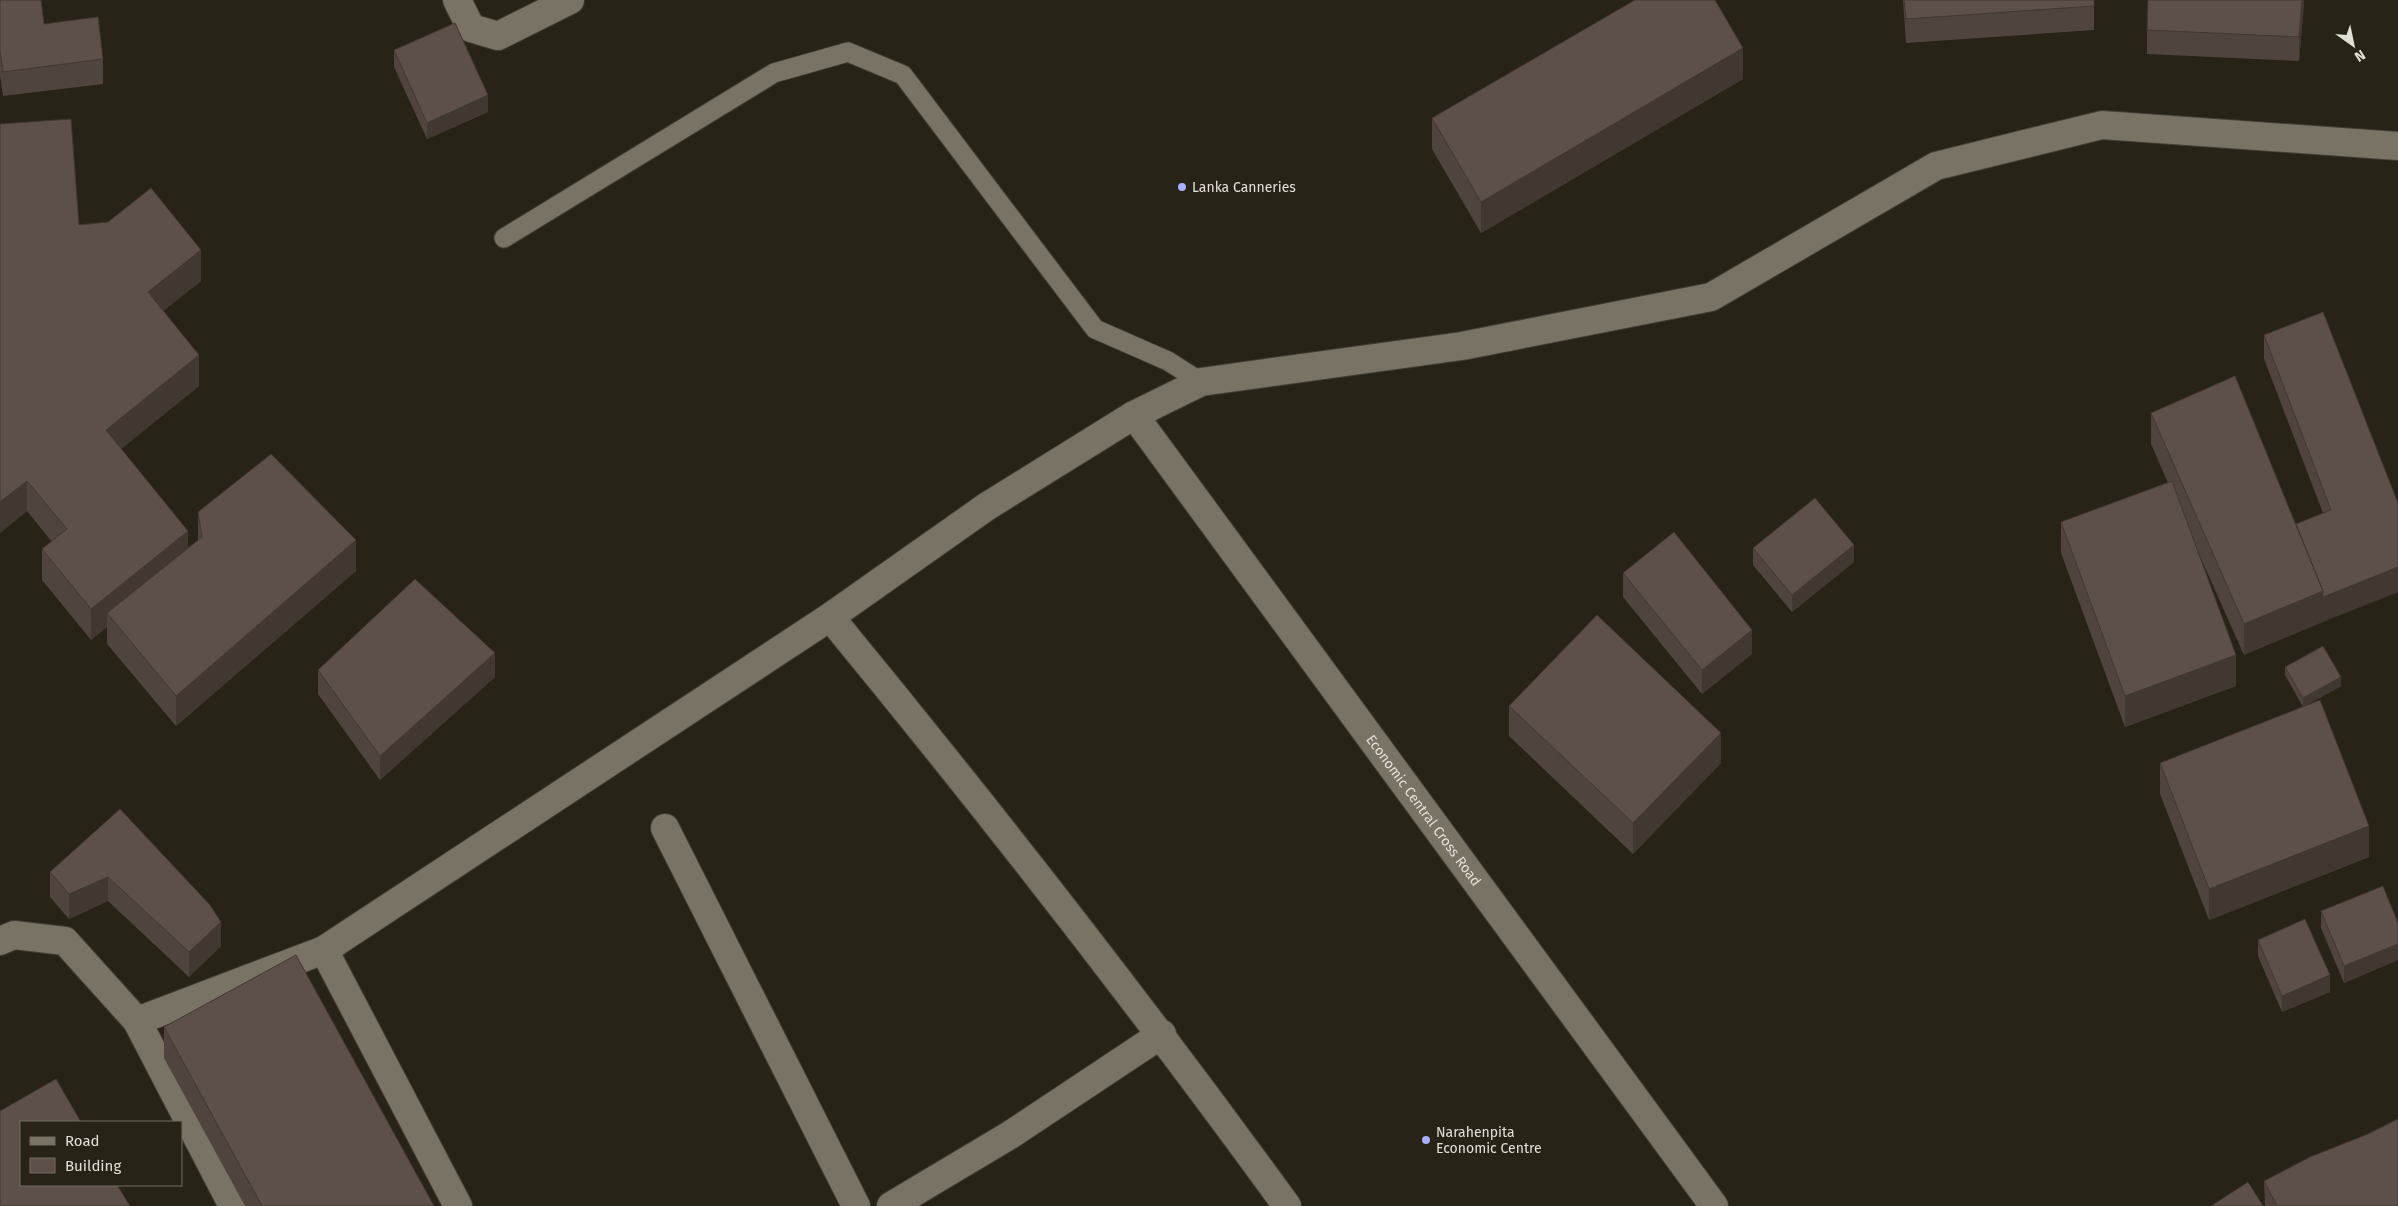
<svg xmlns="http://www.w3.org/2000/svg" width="2398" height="1206" font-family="'Fira Sans',sans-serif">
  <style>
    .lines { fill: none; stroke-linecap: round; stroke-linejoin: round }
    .lane-casing { stroke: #423f36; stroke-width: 21 }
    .street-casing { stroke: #423f36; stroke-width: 30 }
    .lane { stroke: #787364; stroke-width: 19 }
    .street { stroke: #787364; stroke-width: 28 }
    .wall { fill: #50453e }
    .shaded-wall { fill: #413832 }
    .building { fill: #5d5048; stroke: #413832 }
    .poi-dot { fill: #a8b0fc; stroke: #272316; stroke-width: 2 }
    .labels { text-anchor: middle; stroke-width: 4.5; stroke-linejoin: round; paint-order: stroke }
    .poi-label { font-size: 14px; fill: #e2dfd7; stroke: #272316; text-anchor: start }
    .street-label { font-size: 14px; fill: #e2dfd7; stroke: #272316 }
  </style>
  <rect width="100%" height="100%" fill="#272316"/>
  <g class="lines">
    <defs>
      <path id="lane" d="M504,238L774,73L848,52L903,75L1095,329L1168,361L1201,382"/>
      <g id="street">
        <path d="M457,0L471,28L498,36L570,0"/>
        <path id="s1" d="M1134,415L1714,1206"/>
        <path d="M830,617C988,809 1141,1005 1287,1206"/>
        <path d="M665,828L856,1206"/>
        <path d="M0,941L14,935L65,941L137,1021"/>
        <path d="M324,950L458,1206"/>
        <path d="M233,1206L137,1021L324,950L830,617L986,507L1134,415L1201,382L1462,346L1711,297L1936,166L2102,125L2398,146"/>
        <path d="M891,1206L1010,1135L1162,1034"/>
      </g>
    </defs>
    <use href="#lane" class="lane-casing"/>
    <use href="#street" class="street-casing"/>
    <use href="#lane" class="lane"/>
    <use href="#street" class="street"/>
  </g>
  <path class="wall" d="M0,0L44,24L103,59V84L3,96L0,75Z
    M1903,0H2094V30L1906,43Z
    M2302,0H2304V4L2299,61L2147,54V30Z
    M394,50L488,112L427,139L394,67Z
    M1743,79L1481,233L1432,149V118Z
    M79,225L201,281L163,311L199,386L121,449L188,548L198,540V512L356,571L176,726L107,644V627L91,640L42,580V549L52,542L27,511L0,533Z
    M2264,335L2398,592L2323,621L2244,655L2194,543L2236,686L2125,727L2061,553V522L2168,483L2151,444V413L2296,524L2323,513L2264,359Z
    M1753,548L1854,562L1792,612L1753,565Z
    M1623,573L1752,654L1702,694L1623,597Z
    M2285,667L2341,686L2303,707L2285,675Z
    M318,670L495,677L380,780L318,694Z
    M1509,706L1721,763L1633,854L1509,736Z
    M2160,763L2369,857L2209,920L2160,794Z
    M120,809L221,946L189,977L108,901L69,919L50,897V872Z
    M2321,911L2398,923V960L2344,983L2321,928Z
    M2258,940L2330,992L2282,1012L2258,956Z
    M164,1027L434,1206H245L164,1058Z
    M2368,1134L2398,1206H2265L2264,1181Z"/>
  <path class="shaded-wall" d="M2302,0H2304V4L2299,61V37Z
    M1743,48V79L1481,233V202Z
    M488,95V112L427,139V123Z
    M201,250V281L148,323V292Z
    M199,355V386L106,461V430Z
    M27,481V511L0,533V502Z
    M188,531V562L107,613V627L91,640V609Z
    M356,540V571L176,726V696Z
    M1854,545V562L1792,612V595Z
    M2398,567V592L2323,622V597Z
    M2323,591V622L2244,655V624Z
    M1752,630V654L1702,694V670Z
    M495,653V677L380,780V756Z
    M2236,655V686L2125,727V696Z
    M2341,677V686L2303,707V698Z
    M1721,733V763L1633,854V823Z
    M2369,826V857L2209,920V889Z
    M108,877V901L69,919V894Z
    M221,922V946L189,977V952Z
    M2398,944V960L2344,983V966Z
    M2330,975V992L2282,1012V996Z"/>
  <path class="building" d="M0,0H41L44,24L98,17L103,59L3,72L0,51Z
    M1635,0H1715L1743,48L1481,202L1432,118Z
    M1904,0H2094V6L1906,19Z
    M2148,0H2302L2299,37L2147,30Z
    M455,23L488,95L427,123L394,50Z
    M71,119L79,225L108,222L151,188L201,250L148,292L199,355L106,430L188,531L91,609L42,549L67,529L27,481L0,502V124Z
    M2323,312L2398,503V567L2323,597V591L2296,524L2331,510L2264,335Z
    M2235,376L2323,591L2244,624L2151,413Z
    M271,454L356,540L176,696L107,613L202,537L198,512Z
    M2172,481L2236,655L2125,696L2061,522Z
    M1815,498L1854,545L1792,595L1753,548Z
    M1674,532L1752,630L1702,670L1623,573Z
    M415,579L495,653L380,756L318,670Z
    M1597,615L1721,733L1633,823L1509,706Z
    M2323,646L2341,677L2303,698L2285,667Z
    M2320,700L2369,826L2209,889L2160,763Z
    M120,809L210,905L221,922L189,952L108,877L69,894L50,872Z
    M2383,886L2398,923V944L2344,966L2321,911Z
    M2305,919L2330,975L2282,996L2258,940Z
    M296,955L434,1206H262L164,1027Z
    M56,1079L81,1122H21V1185H117L130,1206H0V1111Z
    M2398,1119V1206H2277L2264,1181L2310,1157L2368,1134Z
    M2248,1182L2263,1206H2211Z"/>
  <g class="poi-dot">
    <circle cx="1182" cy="187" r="5"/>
    <circle cx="1426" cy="1140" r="5"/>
  </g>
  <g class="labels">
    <g class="poi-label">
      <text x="1192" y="192">Lanka Canneries</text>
      <text x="1436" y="1137">Narahenpita<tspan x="1436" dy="16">Economic Centre</tspan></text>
    </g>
    <g class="street-label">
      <text dy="5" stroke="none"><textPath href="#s1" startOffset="490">Economic Central Cross Road</textPath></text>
    </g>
  </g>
  <rect x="20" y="1121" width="162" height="65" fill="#272316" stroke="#726e63"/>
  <rect x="30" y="1137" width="25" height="8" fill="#787364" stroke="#726e63"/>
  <text x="65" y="1146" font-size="15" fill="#e2dfd7">Road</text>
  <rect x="30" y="1158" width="25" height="15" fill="#5d5048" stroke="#726e63"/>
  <text x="65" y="1171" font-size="15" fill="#e2dfd7">Building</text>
  <g transform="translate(2353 45) rotate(147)" stroke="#272316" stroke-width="4" paint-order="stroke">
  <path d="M0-4L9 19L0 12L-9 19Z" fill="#e2dfd7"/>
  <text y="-8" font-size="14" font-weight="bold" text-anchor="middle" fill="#e2dfd7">N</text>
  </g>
</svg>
